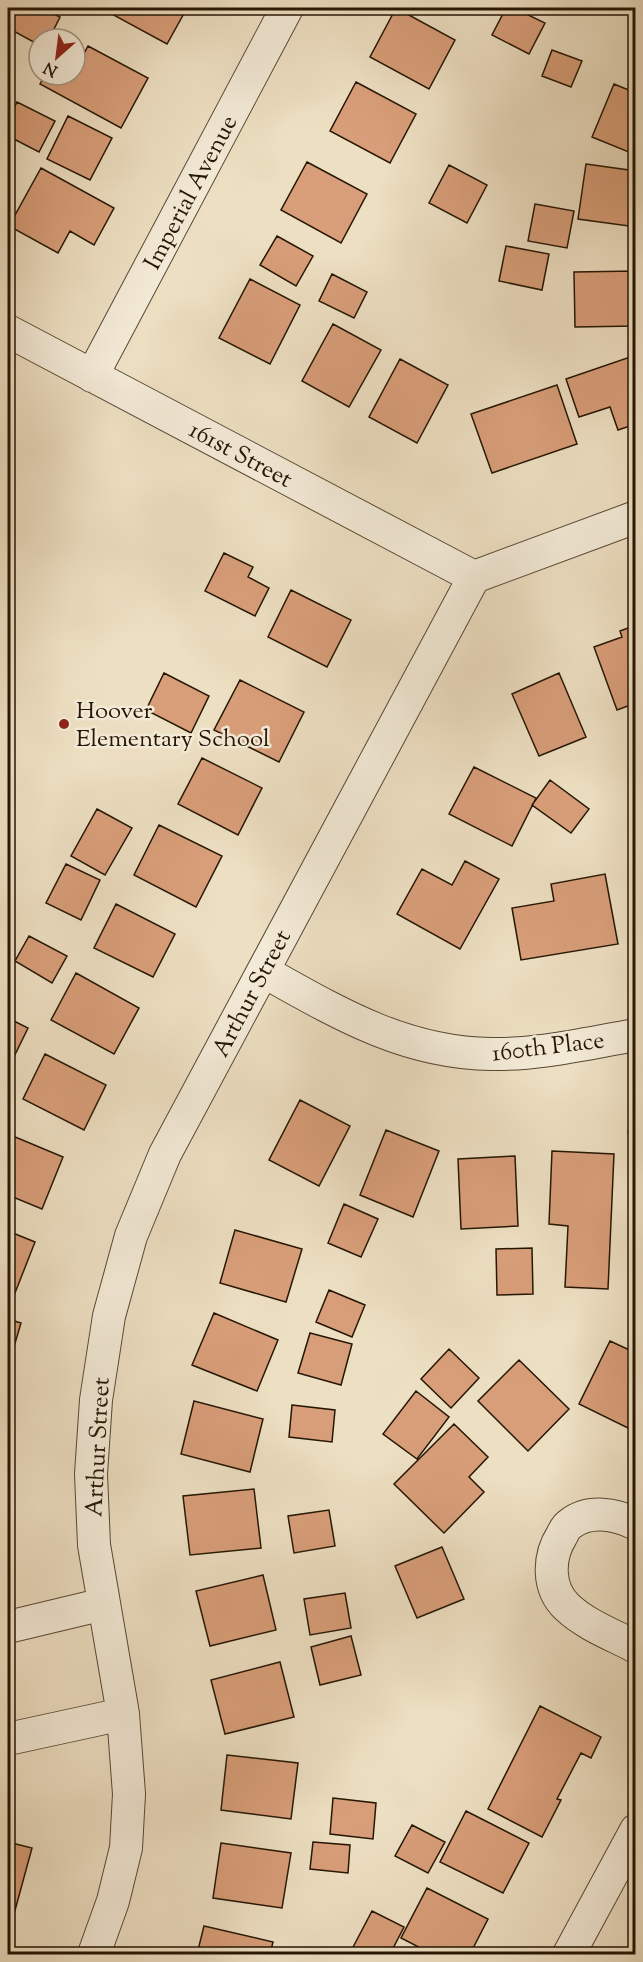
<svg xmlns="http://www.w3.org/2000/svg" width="643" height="1962" font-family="'Sorts Mill Goudy',serif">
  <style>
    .building { fill: #d89e79; stroke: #251604; stroke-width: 1.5 }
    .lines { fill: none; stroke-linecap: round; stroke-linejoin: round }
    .minor-casing { stroke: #574834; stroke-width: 34 }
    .minor { stroke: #f3ead7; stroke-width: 32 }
    .poi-dot { fill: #8f2418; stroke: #f3ead7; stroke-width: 2 }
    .labels { text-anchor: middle; stroke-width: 5; stroke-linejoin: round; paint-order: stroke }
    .street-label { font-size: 24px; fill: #251604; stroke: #f3ead7 }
    .poi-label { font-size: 24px; fill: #251604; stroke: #f3ead7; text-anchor: start }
  </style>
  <rect width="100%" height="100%" fill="#eddfc2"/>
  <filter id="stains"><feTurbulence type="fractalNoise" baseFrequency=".00333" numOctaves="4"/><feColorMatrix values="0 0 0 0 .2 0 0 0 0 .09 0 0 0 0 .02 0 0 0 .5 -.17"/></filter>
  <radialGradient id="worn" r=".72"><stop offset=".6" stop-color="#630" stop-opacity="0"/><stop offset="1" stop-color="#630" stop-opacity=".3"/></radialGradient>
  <path class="building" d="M18,8H42L60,17L49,39H39V45L8,28Z
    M110,8H187L167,44L108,12Z
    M396,8L455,40L429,89L370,57Z
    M506,8H514L545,23L529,54L492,35Z
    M88,46L148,78L121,128L40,84L45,75H75V64L78,65Z
    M552,50L582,61L571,87L542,76Z
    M356,82L416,114L390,163L330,131Z
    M614,84L636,93V155L592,137Z
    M17,102L55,121L39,152L8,136V121Z
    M68,116L112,138L90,180L47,159Z
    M307,162L367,194L341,243L281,210Z
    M586,164L636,171V227L578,219Z
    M449,165L487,185L467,223L429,203Z
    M41,168L114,208L94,245L70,231L58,253L9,226Z
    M535,204L574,211L567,248L528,241Z
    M277,236L313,256L296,286L260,265Z
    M506,246L549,254L542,290L499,281Z
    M636,271V326L575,327L574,272Z
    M332,274L367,292L354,318L319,301Z
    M250,279L300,305L270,364L219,338Z
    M333,324L381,350L349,407L302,381Z
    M636,355V424L618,430L610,407L579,417L566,379Z
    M400,359L448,385L417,443L369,417Z
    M557,385L577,444L492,473L471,414Z
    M224,553L253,567L248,577L269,588L255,616L205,591Z
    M291,590L351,620L327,667L268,637Z
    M636,625V703L617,710L594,647L622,637L620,631Z
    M164,673L209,696L191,733L146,710Z
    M559,673L586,737L539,756L512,694Z
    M240,680L304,712L279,762L214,730Z
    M202,758L262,788L238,835L178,804Z
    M474,767L536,798L512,846L449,814Z
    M550,780L589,809L571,833L532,805Z
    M97,809L132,828L105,875L71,856Z
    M159,825L222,856L196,907L134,875Z
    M465,861L499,879L460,949L397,914L422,869L452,885Z
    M66,864L100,880L81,920L46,903Z
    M605,874L618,944L521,960L512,908L554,901L551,884Z
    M116,904L175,934L153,977L94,948Z
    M29,936L67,956L52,983L15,961Z
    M76,973L139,1008L114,1054L51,1020Z
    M8,1018L28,1028L8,1069Z
    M45,1054L106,1085L84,1130L23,1099Z
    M300,1100L350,1126L319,1186L269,1160Z
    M386,1130L439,1151L413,1217L360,1195Z
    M636,1130V1167L628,1132Z
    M8,1134L63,1157L42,1209L8,1195Z
    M552,1151L614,1154L608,1289L565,1287L568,1226L549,1224Z
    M515,1156L518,1226L461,1229L458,1159Z
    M344,1204L378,1219L361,1257L328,1243Z
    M235,1230L302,1249L286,1302L220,1283Z
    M8,1231L35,1242L13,1298L8,1295Z
    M532,1248L533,1294L497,1295L496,1249Z
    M329,1290L365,1305L352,1337L316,1322Z
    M214,1313L278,1340L257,1391L192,1365Z
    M8,1319L21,1323L8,1367Z
    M310,1333L352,1344L341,1385L298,1373Z
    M610,1341L636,1353V1418L630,1429L579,1404Z
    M449,1349L479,1378L451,1408L421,1379Z
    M519,1360L569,1409L528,1451L478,1401Z
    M416,1391L449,1417L417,1459L383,1434Z
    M194,1401L263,1419L250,1472L181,1454Z
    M292,1405L335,1410L332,1442L289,1437Z
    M454,1424L488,1457L469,1477L484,1492L444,1533L394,1484Z
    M254,1489L261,1548L190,1555L183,1496Z
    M329,1510L335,1546L294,1553L288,1516Z
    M442,1547L464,1599L417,1618L395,1566Z
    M263,1575L276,1630L210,1646L196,1591Z
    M345,1593L351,1628L310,1635L304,1599Z
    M351,1636L361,1675L320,1685L311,1647Z
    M280,1662L294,1717L225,1734L211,1680Z
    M540,1706L601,1737L591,1758L581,1753L557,1799L561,1800L542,1837L488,1809Z
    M227,1755L298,1763L291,1819L221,1810Z
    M333,1798L376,1803L373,1839L330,1834Z
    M466,1811L529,1843L503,1893L440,1862Z
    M412,1825L445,1842L428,1873L395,1856Z
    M8,1842L32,1848L14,1914L8,1912Z
    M313,1842L350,1845L348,1873L310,1869Z
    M221,1843L291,1853L282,1908L213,1898Z
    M427,1888L488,1919L470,1954H432L401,1938Z
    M372,1911L404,1927L390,1954H364L352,1949Z
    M204,1926L273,1942L270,1954H197Z"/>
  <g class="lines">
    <defs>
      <path id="minor" d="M8,331L474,577
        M92,376L287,8
        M263,971C336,1012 404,1053 491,1054C540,1055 588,1043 636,1035
        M636,1524C615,1514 589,1509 570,1524C566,1526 564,1531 562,1535C548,1557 547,1588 567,1607C586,1625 613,1635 636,1647
        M8,1627L104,1604
        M8,1739L123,1714
        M94,1954L113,1901L126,1848L129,1794L123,1714L94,1545L91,1474L96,1400L109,1316L131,1236L165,1154L474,577L636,517
        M569,1954L636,1830"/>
    </defs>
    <use href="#minor" class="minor-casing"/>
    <use href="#minor" class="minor"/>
  </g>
  <circle class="poi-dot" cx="64" cy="724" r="6"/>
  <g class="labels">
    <g class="street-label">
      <text transform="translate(190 192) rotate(-62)" y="8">Imperial Avenue</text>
      <text transform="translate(241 454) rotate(28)" y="8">161st Street</text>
      <text transform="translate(251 993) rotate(-62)" y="8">Arthur Street</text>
      <text transform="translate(548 1046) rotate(-7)" y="8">160th Place</text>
      <text transform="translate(97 1447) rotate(-87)" y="8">Arthur Street</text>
    </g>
    <g class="poi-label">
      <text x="76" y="718">Hoover<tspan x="76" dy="28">Elementary School</tspan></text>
    </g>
  </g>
  <rect width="643" height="1962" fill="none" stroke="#eddfc2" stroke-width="30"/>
  <rect x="9" y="9" width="625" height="1944" fill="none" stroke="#251604" stroke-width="3"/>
  <rect x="15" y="15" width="613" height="1932" fill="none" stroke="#251604" stroke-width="1.5"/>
  <g transform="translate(57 57) rotate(208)"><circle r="28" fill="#f3ead7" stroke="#a19583" stroke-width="1.5"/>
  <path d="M0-4.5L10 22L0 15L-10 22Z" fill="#8f2418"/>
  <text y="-9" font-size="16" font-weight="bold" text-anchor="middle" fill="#251604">N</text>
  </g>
  <rect width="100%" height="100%" filter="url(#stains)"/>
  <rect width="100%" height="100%" fill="url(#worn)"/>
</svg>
